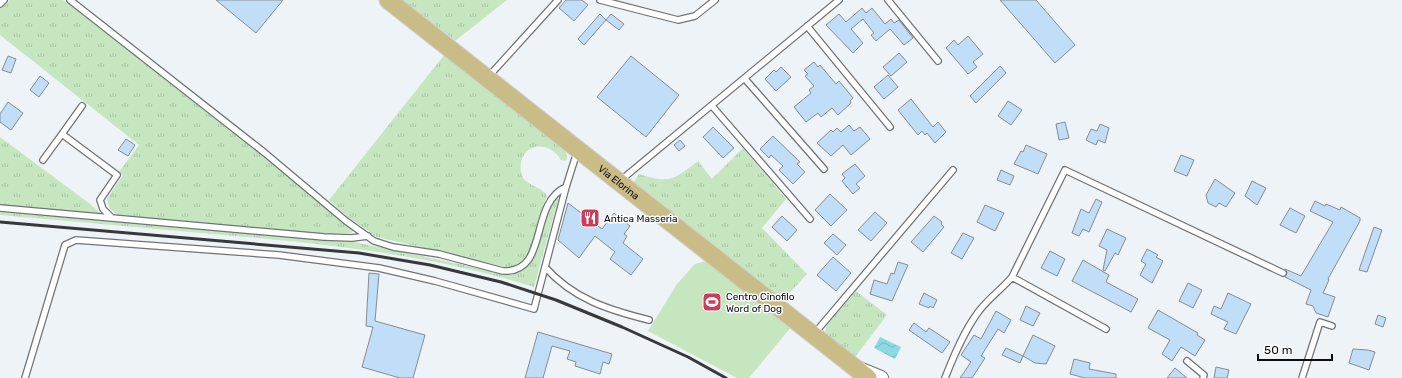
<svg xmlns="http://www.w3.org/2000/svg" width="1402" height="378" font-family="Rubik,sans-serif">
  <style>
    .grass { fill: url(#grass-tufts) }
    .pitch { fill: #c5e6bf }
    .water { fill: url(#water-waves) }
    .building { fill: #c0def7; stroke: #878c90 }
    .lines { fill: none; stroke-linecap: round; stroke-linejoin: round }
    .service-casing { stroke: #6f7478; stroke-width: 8 }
    .tertiary-casing { stroke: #6f7478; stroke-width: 16 }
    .primary-casing { stroke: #cececf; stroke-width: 19 }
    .service { stroke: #fff; stroke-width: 5.5 }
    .tertiary { stroke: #fff; stroke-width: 14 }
    .primary { stroke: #cabc86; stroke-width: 17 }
    .rail { stroke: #36383a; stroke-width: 3 }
    .labels { text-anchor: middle; stroke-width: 3; stroke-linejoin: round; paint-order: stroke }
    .street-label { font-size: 10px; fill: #0a0c0d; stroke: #fff }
    .poi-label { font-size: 10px; fill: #0a0c0d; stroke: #fff; text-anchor: start }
  </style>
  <defs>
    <pattern id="grass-tufts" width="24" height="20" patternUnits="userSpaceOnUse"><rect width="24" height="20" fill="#c5e6bf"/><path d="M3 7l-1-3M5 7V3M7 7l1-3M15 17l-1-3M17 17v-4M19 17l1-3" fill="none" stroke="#a8c4a3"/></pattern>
    <pattern id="water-waves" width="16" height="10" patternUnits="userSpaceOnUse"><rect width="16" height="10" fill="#8bdae3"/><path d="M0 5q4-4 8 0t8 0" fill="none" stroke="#77bac2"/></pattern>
  </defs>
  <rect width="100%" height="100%" fill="#eef3f8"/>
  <path class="grass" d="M10,0H63L263,155L353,230L352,233L325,234L118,215L110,209L107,199L123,175L119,172L139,145L0,35V9Z
    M402,0H507L455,41Z
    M445,54L566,152L567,159L565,161L561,160C547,137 517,145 521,172C523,186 541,185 547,196C535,221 539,257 510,268L377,237L349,218L329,200Z
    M0,137L90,204L100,213L96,215L0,206Z
    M743,148L786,199L762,228L807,274L782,301L633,183L639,174C670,184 673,180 698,161L712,179Z
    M556,196H559L534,287C433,255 329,244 224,235C149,228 75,222 0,215V212L349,241L512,275C544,261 538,221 556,196Z
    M856,291L887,315L855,357L824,334L827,325Z"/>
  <path class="pitch" d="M707,261L791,327L749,378H737L648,331L677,284L695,264Z"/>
  <path class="water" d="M880,337L901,347L895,359L874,348Z"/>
  <path class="building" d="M216,0H283L256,33Z
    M566,0H582L588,5L574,21L559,8Z
    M1000,0H1036L1075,45L1055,63Z
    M862,8L866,13L872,8L885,24L891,19L894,23L899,20L913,38L904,45L890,29L876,41L871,35L874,33L863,19L851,29L863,43L853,53L826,25L839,14L846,22Z
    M600,14L606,20L584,45L578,39Z
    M611,14L624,24L619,30L606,20Z
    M968,36L983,54L973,62L977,67L968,74L946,48L954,40L958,45Z
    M899,53L907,62L891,76L883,67Z
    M8,56L16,59L11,73L2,70Z
    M631,56L679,95L646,137L597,97Z
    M814,62L818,67L820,65L836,84L839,81L853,98L850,101L851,103L838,115L832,108L821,117L818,113L806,122L794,107L811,93L809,90L814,86L805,76L808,74L804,70Z
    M1000,66L1006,73L976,103L970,96Z
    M781,67L791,77L776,91L765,79L774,70L776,72Z
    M888,75L898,87L884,99L874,87Z
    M40,76L49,83L39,97L30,90Z
    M911,99L933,127L938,122L946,132L935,143L927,133L925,135L922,131L918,135L898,110Z
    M1008,101L1022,110L1011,125L998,116Z
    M8,102L23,113L11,130L0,122V114Z
    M1065,122L1069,138L1059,140L1056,124Z
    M1100,124L1109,128L1105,143L1098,140L1096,145L1086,140L1091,129L1097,131Z
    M849,125L854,131L860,127L870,139L851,155L843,145L831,156L817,143L831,130L833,132L837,128L841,132Z
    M713,127L734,148L723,158L703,137Z
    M773,136L800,162L797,164L805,172L793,184L779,170L783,166L771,155L769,158L760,149Z
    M126,139L135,145L128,156L118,150Z
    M680,140L685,146L679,151L674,145Z
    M1026,145L1047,154L1038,174L1014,164L1021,151L1023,152Z
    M1181,155L1194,160L1187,176L1174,171Z
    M855,164L865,176L856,184L860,188L853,194L842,181L845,178L842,174Z
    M1001,170L1014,176L1010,185L997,180Z
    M1215,179L1235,193L1226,207L1219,203L1216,207L1208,203L1206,195Z
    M1252,181L1266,188L1257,205L1245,196Z
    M830,194L847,210L831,226L815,210Z
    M1096,199L1102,202L1089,232L1083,229L1079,236L1072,233L1081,209L1089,213Z
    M1315,201L1325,206L1326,204L1340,210L1341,207L1360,218V221L1328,279L1329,280L1323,293L1335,297L1328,317L1316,313L1313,306L1306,304L1311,290L1285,277L1287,273L1285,269L1301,276L1333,222L1310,211Z
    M568,203L602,229L614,213L630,226L624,234L627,236L623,243L643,259L631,275L610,259L615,252L595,236L579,258L558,240Z
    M985,205L1004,213L995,231L977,222Z
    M1290,208L1305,216L1296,233L1280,225Z
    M875,212L887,223L871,241L858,230Z
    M782,216L797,230L787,241L772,227Z
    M934,216L942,222L941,224L944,227L923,252L911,242Z
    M1374,227L1382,230L1367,272L1359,270Z
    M1107,229L1126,238L1118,255L1115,253L1105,271L1103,270L1107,250L1099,246Z
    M963,233L974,238L962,259L951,253Z
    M833,234L846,245L837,255L824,243Z
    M1147,249L1158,255L1156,257L1163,261L1152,283L1140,275L1146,264L1141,261Z
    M1050,251L1065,259L1057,276L1041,268Z
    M833,257L851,273L836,291L817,275Z
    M1083,260L1109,275L1106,282L1138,299L1131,312L1072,281Z
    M898,262L908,265L892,301L870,294L874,280L887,284L891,273L894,274Z
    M369,273L379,274L375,321L425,335L413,378H400L362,367L373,327L366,326Z
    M1188,283L1202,290L1193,308L1179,301Z
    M924,293L937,300L933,308L930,306L929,308L919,304Z
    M1228,293L1251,304L1236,334L1224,329L1228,322L1211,314L1214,306L1221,309Z
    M1026,306L1040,313L1033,326L1020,320Z
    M1158,310L1198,333L1197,335L1205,340L1195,356L1181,347L1172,361L1162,354L1170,340L1148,328Z
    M996,311L1011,320L1004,333L998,329L981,356L985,358L972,378H960L971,362L961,355L974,335L981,339Z
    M1378,315L1386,318L1383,327L1375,324Z
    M914,323L926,332L929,328L950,342L942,353L909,330Z
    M538,332L612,354L609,364L603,362L600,374L575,366L576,362L567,359L570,351L552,346L543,378H525Z
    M1033,335L1055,346L1046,364L1035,363L1023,356Z
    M1006,348L1023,356L1020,363L1002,355Z
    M1353,349L1368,350L1375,352L1369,370L1349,363Z
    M1074,359L1090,363L1089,369L1116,374V378H1085L1070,374Z
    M1216,367L1229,370L1227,378H1214Z
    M1175,368L1187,378H1167Z"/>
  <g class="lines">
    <defs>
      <path id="service" d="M70,0L265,153L346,221L374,241L393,247L439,254L503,271C550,273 528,204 566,187
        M600,0L678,20L695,16L715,0
        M888,0L938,61
        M0,4L4,0
        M807,26L890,127
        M489,76L558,0
        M745,79L824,169
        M82,106L62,134L117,175L100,200L103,209L112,218L324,237L352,238L368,236
        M712,106L810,219
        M43,160L62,134
        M621,180L839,0
        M0,208L112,218
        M545,267C573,299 609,310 649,320
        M1012,277L1106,329
        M814,334L953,170
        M1187,361L1204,375L1203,378
        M25,378L65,245L76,240L279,255L379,268L435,281L534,309L566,187L577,152
        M945,378C954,355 964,331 979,311C989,298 1002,289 1012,277L1065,170L1283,273
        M1302,378L1320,322L1332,326"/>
      <path id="tertiary" d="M859,369L881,378"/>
      <g id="primary">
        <path id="s1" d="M388,0L868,378"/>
      </g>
    </defs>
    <use href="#service" class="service-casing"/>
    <use href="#tertiary" class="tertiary-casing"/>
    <use href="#primary" class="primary-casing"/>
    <use href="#service" class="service"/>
    <use href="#tertiary" class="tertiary"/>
    <use href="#primary" class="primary"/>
    <path class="rail" d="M0,222L359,253L430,265L501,282L556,300L622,327L688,357L726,378"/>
  </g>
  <defs>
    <symbol id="restaurant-square" viewBox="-11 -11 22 22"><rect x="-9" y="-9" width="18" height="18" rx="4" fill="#cd3d5a" stroke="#fff"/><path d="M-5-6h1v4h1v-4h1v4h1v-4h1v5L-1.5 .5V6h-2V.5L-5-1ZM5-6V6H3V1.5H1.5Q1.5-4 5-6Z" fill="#fff"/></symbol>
    <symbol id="stadium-square" viewBox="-11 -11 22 22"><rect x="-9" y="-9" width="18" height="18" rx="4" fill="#cd3d5a" stroke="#fff"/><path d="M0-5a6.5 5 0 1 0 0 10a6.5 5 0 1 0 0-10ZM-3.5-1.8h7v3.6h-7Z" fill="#fff"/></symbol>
  </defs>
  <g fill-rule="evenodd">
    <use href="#restaurant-square" x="579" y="207" width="22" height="22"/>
    <use href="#stadium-square" x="701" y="291" width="22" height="22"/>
  </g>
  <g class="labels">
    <g class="street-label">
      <text dy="4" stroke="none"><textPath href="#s1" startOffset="294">Via Elorina</textPath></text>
    </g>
    <g class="poi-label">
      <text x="604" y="222">Antica Masseria</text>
      <text x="726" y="300">Centro Cinofilo<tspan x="726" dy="12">Word of Dog</tspan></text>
    </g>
  </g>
  <path d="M1258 354v6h74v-6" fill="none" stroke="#0a0c0d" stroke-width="2"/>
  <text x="1264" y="354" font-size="12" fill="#0a0c0d" stroke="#ffffff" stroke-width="3" paint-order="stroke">50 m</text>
</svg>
